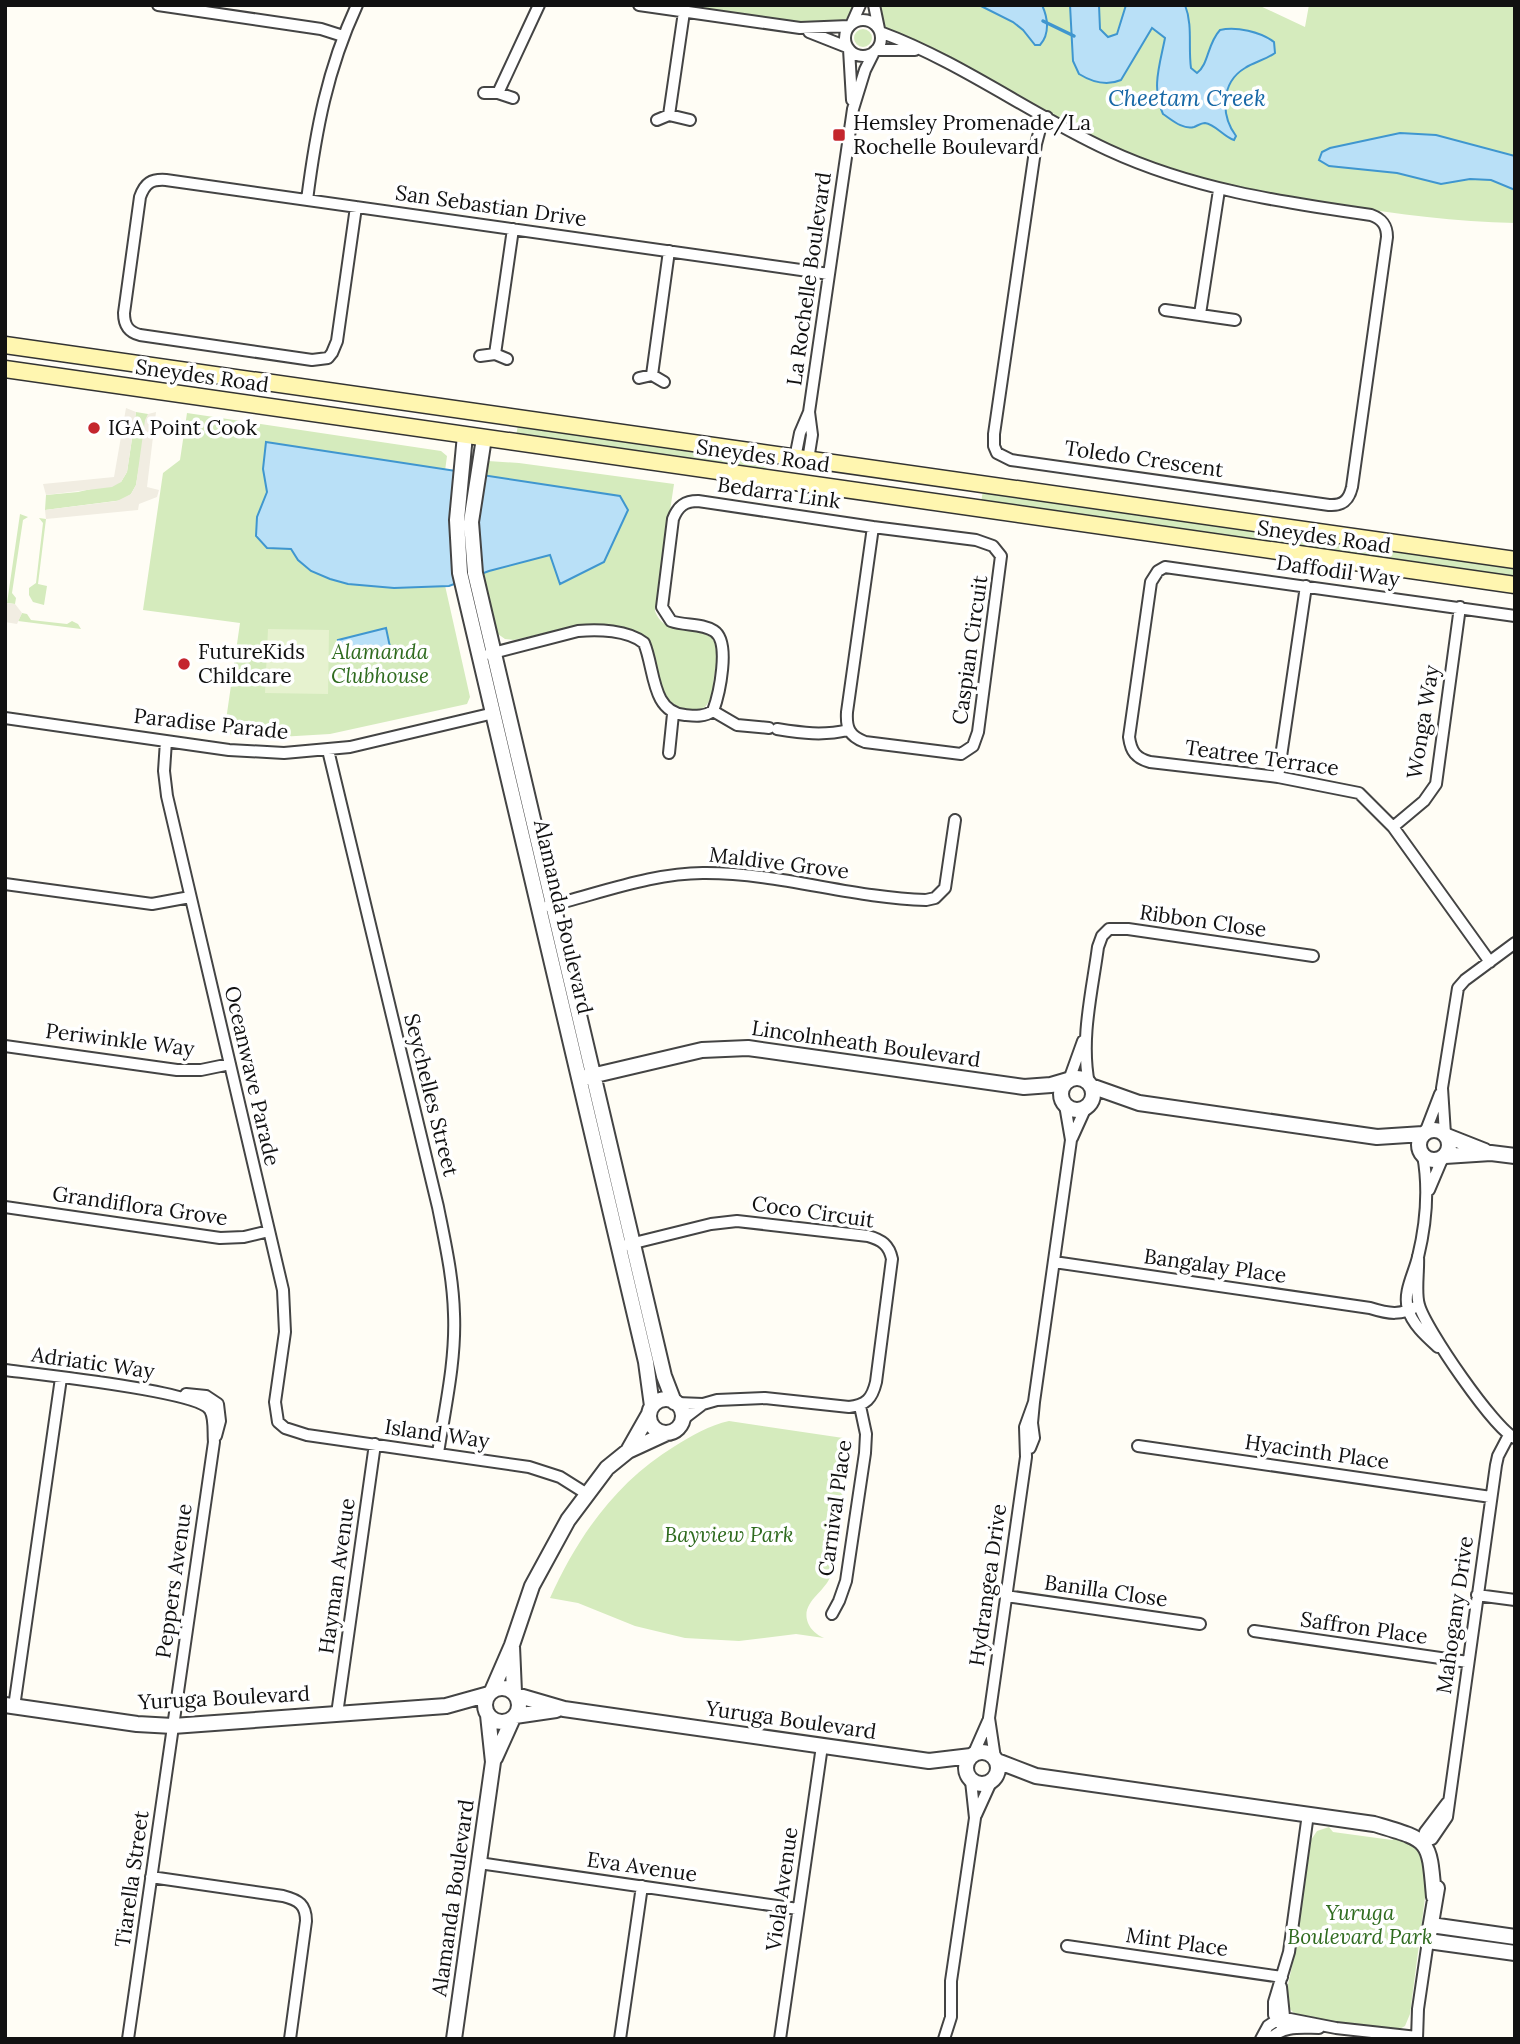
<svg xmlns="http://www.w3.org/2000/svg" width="1520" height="2044" font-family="Lora,serif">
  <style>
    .green { fill: #d5ebbd }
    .pitch { fill: #e6f2cf }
    .plaza { fill: #f1ede2 }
    .water { fill: #b9e0f7; stroke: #3f96cf; stroke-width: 2 }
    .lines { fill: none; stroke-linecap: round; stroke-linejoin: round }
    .stream { stroke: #3f96cf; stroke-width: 3.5 }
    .minor-casing { stroke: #444; stroke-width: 14 }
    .tertiary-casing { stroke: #444; stroke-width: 18 }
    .secondary-casing { stroke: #333; stroke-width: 19 }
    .minor { stroke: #fff; stroke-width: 10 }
    .tertiary { stroke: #fff; stroke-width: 14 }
    .secondary { stroke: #fff6b0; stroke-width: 16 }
    .poi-dot { fill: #c4262e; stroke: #fff; stroke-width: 2.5 }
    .labels { text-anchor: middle; stroke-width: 7; stroke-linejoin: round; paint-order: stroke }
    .poi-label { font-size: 21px; fill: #111; stroke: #fff; text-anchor: start }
    .street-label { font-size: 21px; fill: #111; stroke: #fff }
    .park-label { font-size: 21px; font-style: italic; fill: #2f6b1f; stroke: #fff }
    .water-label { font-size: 23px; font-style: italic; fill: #1768a6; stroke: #fff }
  </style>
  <rect width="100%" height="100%" fill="#fffdf5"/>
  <path class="green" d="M675,5H856C845,25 840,23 819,26Z
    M878,5H1258L1305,27L1309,5H1515V223C1456,222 1398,214 1340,205C1276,196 1214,187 1153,164C1086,138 1023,98 960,62C947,55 889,34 884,26C881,20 880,11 878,5Z
    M854 38a9 9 0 1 1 18 0a9 9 0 1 1-18 0Z
    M136,412L148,414L136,485L131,494L123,500L45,510L46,495L78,492L121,482L127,472Z
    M187,413L441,451L447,456L439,516L444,581L470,697L467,704L330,734L279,737L224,734L240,623L143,610L163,473L180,460Z
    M518,425L768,461L766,471L516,436Z
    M488,461L519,463L674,484L655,611C666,643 710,619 717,648C719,657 716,668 714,676C713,688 713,699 704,708L691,710L673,707L663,696L651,646L646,638L638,633L593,624L580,625L514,640L505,639L495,632L479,563L485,467Z
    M983,491L1515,567V578L981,502Z
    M20,514L28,517L23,520L12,593L16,598L15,604L7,603Z
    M39,518L46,519L38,584L47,586L44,605L33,602L29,595V588L36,583L43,523Z
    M22,613L27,614L31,620L67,624L72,621L78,624L81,629L18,621Z
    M729,1421L850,1439L831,1575C825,1593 800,1602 808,1623C811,1630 817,1635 824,1638L796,1634L739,1641L685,1638L635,1626L578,1603L550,1598C578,1536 616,1482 675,1446C691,1436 710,1425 729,1421Z
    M1329,1827L1333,1832L1392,1840L1395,1837C1426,1844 1427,1861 1426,1890L1410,2014L1405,2026L1396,2031L1319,2021L1294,2013L1287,2006L1286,1994L1294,1957L1311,1840L1317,1831Z"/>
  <path class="pitch" d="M268,629L329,630L328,694L265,693Z"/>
  <path class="plaza" d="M126,408L136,412L127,472L121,482L112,487L46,495L43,484L114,477Z
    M156,412L147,487L159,490L157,497L139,504L138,510L46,519L45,510L117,501L131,494L136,485L145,420L148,414Z
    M5,603L15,604L22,613L17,624L5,622Z"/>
  <path class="water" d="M979,5H1042C1048,18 1050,34 1040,45H1035L1023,30L1013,22Z
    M1070,5H1099L1100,29L1108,37L1117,34L1126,5H1185C1193,25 1188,47 1191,68L1197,73C1209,64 1207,44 1220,30C1236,26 1261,32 1274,42L1275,53C1265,60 1254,62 1245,68C1220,83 1221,116 1236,136L1234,140C1224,137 1215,124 1205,123C1201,123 1197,126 1194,127C1183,130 1172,120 1163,114C1151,88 1160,64 1165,38L1152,28L1121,80C1107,86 1092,82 1079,74L1073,61Z
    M1400,133L1436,135L1515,156V190L1491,180L1470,179L1441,184L1397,173L1329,166L1319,160L1322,152L1330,148Z
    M266,442L620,496L628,510L604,562L560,584L550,555L489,571L449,586L394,588L348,584L330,579L311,571L298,560L291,549L267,548L256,536L257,517L267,492L263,469Z
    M386,628L390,647L362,653L361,649L342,653L338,640Z"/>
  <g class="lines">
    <path class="stream" d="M1043,21L1074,36"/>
    <defs>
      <path id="minor" d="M158,5L321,29L343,36
        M639,5L800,28L849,26
        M874,5L879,29
        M845 38a18 18 0 1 1 36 0a18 18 0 1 1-36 0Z
        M852,23L860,5
        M809,32L847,47
        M880,32C961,62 1030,114 1108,150C1192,189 1280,202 1371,215C1382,219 1387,225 1387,237L1352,487C1349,500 1343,506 1329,505L1011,460L997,453L994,446V434L1036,144L1040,129L1047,117
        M849,49L852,100
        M876,50H915
        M484,93H498L513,98
        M498,93L539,5
        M669,115L684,12
        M657,120L669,115L690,120
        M307,200C316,130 327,70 357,5
        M356,207L337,341L332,353L328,358L312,360L140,335C128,332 124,325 124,313L140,197C145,183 151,179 166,180C387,211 608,242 829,274
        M1165,310L1235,320
        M1200,314L1219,190
        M495,354L513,229
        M480,356L495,354L507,359
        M652,375L669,251
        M639,378L652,375L664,382
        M795,458L800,433L809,412
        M808,460L812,435L809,412L853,109L865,70L874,52
        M873,527L976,540L993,546L1001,556L978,732L973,746L961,754L865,742C849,736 846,728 847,712Z
        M489,654L578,631C598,629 628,630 644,643C655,669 651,712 685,715C696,716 704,717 713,711L737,725L769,728
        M713,711C719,695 731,642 714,631C702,623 685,626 671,621L662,607L673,519C678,506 685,501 698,501L873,527
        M5,718L229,750L284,753L350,747L494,713
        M777,729C802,733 823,736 848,730
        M166,741L164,771L167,796L283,1290L285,1332L275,1402L278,1422L285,1428L307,1435L529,1467L560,1477L587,1494
        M328,750L438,1207C445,1242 453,1277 454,1314C456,1360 445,1408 438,1453
        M669,753L673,714
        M1278,777L1306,586
        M1393,827L1424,801L1436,784L1460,607
        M5,884L152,904L190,897
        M548,906C598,894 655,872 706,873C780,873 852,898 926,900L935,898L945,888L955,820
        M1490,962L1393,827L1359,793L1278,777L1150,762C1136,758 1131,752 1129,737L1151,582L1158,571L1165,567L1515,616
        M5,1046L177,1070H201L230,1064
        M1069,1080L1083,1041
        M1089,1084C1080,1039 1092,992 1098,947L1102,936L1109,929H1128L1313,956
        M1425,1133L1440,1094
        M1445,1134L1442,1088L1458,988L1465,980L1515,943
        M1072,1138L1086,1107
        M1423,1155C1429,1188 1426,1224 1418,1257C1414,1274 1403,1292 1408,1309C1412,1324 1427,1337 1438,1347
        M1429,1190L1443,1157
        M5,1207L220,1238L244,1237L269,1231
        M626,1245L711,1224L737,1221L868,1236C882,1240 889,1245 892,1259L876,1382C872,1399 866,1405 849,1407L765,1398L717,1400L703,1404L677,1403
        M1418,1256C1419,1270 1415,1293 1419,1305C1425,1328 1495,1430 1515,1438
        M1054,1262L1370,1308C1389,1314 1401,1316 1419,1305
        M5,1370C36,1374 197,1391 210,1410C215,1418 213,1433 214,1442L128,2039
        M186,1394L206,1396L218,1404L220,1421L216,1436
        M682,1420L703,1404
        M1138,1446L1491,1497
        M1030,1448L1034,1438L1032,1423L1034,1402L1071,1140L1065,1105
        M1477,1595L1515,1600
        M1006,1596L1200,1624
        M832,1614L839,1601L846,1581L865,1453L866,1434L860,1406
        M1254,1631L1468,1662
        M14,1707L61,1378
        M337,1714L375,1444
        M973,1755L988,1721
        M995,1758L989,1718L1026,1457L1025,1427L1034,1402
        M976,1815L991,1782
        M1422,1842L1432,1839L1447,1817L1496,1465L1498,1456L1509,1435
        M1422,1842L1425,1832L1447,1803
        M479,1863L798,1909
        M151,1877L283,1896C299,1900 306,1905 306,1921L290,2039
        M1067,1946L1282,1977
        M1281,1987L1285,2026
        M1285,2030L1274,2015V2002L1289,1952L1308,1814
        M620,2039L642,1886
        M780,2039L822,1746
        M944,2039L951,2017V1981L975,1818L971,1781
        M1261,2039L1268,2026L1274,2022L1290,2019L1336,2028L1417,2037
        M1270,2039C1283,2025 1302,2028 1319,2028
        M1417,2039L1418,2009L1428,1941"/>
      <path id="tertiary" d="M465,435L457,520L460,573L646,1362L652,1406
        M484,438L471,522L475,573L664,1376L674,1402
        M587,1077L702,1050L748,1048L1024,1087L1051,1085L1068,1080
        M1061 1094a16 16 0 1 1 32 0a16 16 0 1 1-32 0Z
        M1091,1086L1139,1103L1377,1137L1423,1134
        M1419 1145a15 15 0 1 1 30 0a15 15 0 1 1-30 0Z
        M1447,1136L1485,1151
        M1445,1156L1491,1153L1515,1156
        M649 1416a17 17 0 1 1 34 0a17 17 0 1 1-34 0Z
        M628,1451L649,1414
        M512,1646L514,1692
        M485 1705a17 17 0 1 1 34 0a17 17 0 1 1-34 0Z
        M492,1691L512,1645L532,1586L568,1520L607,1468L628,1451L667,1433
        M516,1695L564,1709L929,1761L971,1756
        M5,1705L137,1724L173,1726L446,1706L489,1694
        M515,1716L556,1710
        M966 1768a16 16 0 1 1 32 0a16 16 0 1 1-32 0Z
        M495,1758L513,1718
        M997,1761L1036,1776L1374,1824C1431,1841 1429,1838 1434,1897
        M1437,1888L1428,1941L1515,1953
        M1431,1925L1515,1937
        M454,2039L493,1762L488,1715"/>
      <path id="secondary" d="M5,345L1515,560
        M5,369L1515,585"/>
    </defs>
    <use href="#minor" class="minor-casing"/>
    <use href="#tertiary" class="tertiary-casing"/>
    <use href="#secondary" class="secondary-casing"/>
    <use href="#minor" class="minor"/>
    <use href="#tertiary" class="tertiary"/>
    <use href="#secondary" class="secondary"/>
  </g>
  <g class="poi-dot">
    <rect x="832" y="128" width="14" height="14" rx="3.5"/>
    <circle cx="94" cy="428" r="7"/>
    <circle cx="184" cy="664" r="7"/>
  </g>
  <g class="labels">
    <g class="poi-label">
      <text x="853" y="130">Hemsley Promenade/La<tspan x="853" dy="24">Rochelle Boulevard</tspan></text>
      <text x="108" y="435">IGA Point Cook</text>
      <text x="198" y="659">FutureKids<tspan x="198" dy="24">Childcare</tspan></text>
    </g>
    <g class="street-label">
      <text transform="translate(491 206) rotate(8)" y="7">San Sebastian Drive</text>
      <text transform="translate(809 279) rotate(-82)" y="7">La Rochelle Boulevard</text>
      <text transform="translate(202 376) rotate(8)" y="7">Sneydes Road</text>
      <text transform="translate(763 456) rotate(8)" y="7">Sneydes Road</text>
      <text transform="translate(1144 459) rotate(8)" y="7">Toledo Crescent</text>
      <text transform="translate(779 493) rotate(8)" y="7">Bedarra Link</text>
      <text transform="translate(1324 537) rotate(8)" y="7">Sneydes Road</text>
      <text transform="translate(1338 571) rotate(8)" y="7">Daffodil Way</text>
      <text transform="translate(970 650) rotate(-82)" y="7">Caspian Circuit</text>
      <text transform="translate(1423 722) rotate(-81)" y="7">Wonga Way</text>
      <text transform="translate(211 724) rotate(6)" y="7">Paradise Parade</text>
      <text transform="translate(1262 758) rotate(8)" y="7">Teatree Terrace</text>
      <text transform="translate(779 863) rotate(7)" y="7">Maldive Grove</text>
      <text transform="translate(563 917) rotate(77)" y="7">Alamanda Boulevard</text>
      <text transform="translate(1203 921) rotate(8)" y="7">Ribbon Close</text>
      <text transform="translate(120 1040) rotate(7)" y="7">Periwinkle Way</text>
      <text transform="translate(866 1044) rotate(8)" y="7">Lincolnheath Boulevard</text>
      <text transform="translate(252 1076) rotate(77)" y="7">Oceanwave Parade</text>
      <text transform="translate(431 1095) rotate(76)" y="7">Seychelles Street</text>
      <text transform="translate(140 1206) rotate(8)" y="7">Grandiflora Grove</text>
      <text transform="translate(813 1212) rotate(8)" y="7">Coco Circuit</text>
      <text transform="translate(1215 1266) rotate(8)" y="7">Bangalay Place</text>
      <text transform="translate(93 1363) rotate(8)" y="7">Adriatic Way</text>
      <text transform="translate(437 1434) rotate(8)" y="7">Island Way</text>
      <text transform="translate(1317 1452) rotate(8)" y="7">Hyacinth Place</text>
      <text transform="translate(835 1508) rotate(-82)" y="7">Carnival Place</text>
      <text transform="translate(337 1576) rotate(-82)" y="7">Hayman Avenue</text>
      <text transform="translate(174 1581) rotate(-82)" y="7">Peppers Avenue</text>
      <text transform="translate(988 1585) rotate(-82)" y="7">Hydrangea Drive</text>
      <text transform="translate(1106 1591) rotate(8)" y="7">Banilla Close</text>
      <text transform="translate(1455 1615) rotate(-82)" y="7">Mahogany Drive</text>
      <text transform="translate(1364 1628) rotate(8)" y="7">Saffron Place</text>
      <text transform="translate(224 1698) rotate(-3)" y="7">Yuruga Boulevard</text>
      <text transform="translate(791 1720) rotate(8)" y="7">Yuruga Boulevard</text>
      <text transform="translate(642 1867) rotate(8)" y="7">Eva Avenue</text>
      <text transform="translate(132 1879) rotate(-82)" y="7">Tiarella Street</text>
      <text transform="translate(782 1889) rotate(-82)" y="7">Viola Avenue</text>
      <text transform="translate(453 1898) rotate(-82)" y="7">Alamanda Boulevard</text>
      <text transform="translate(1177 1942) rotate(8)" y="7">Mint Place</text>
    </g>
    <g class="park-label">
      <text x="380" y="659">Alamanda<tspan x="380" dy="24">Clubhouse</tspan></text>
      <text x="729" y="1542">Bayview Park</text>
      <text x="1360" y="1920">Yuruga<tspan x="1360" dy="24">Boulevard Park</tspan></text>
    </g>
    <g class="water-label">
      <text x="1187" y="106">Cheetam Creek</text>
    </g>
  </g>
  <rect width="1520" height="2044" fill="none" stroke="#111111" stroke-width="14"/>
</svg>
